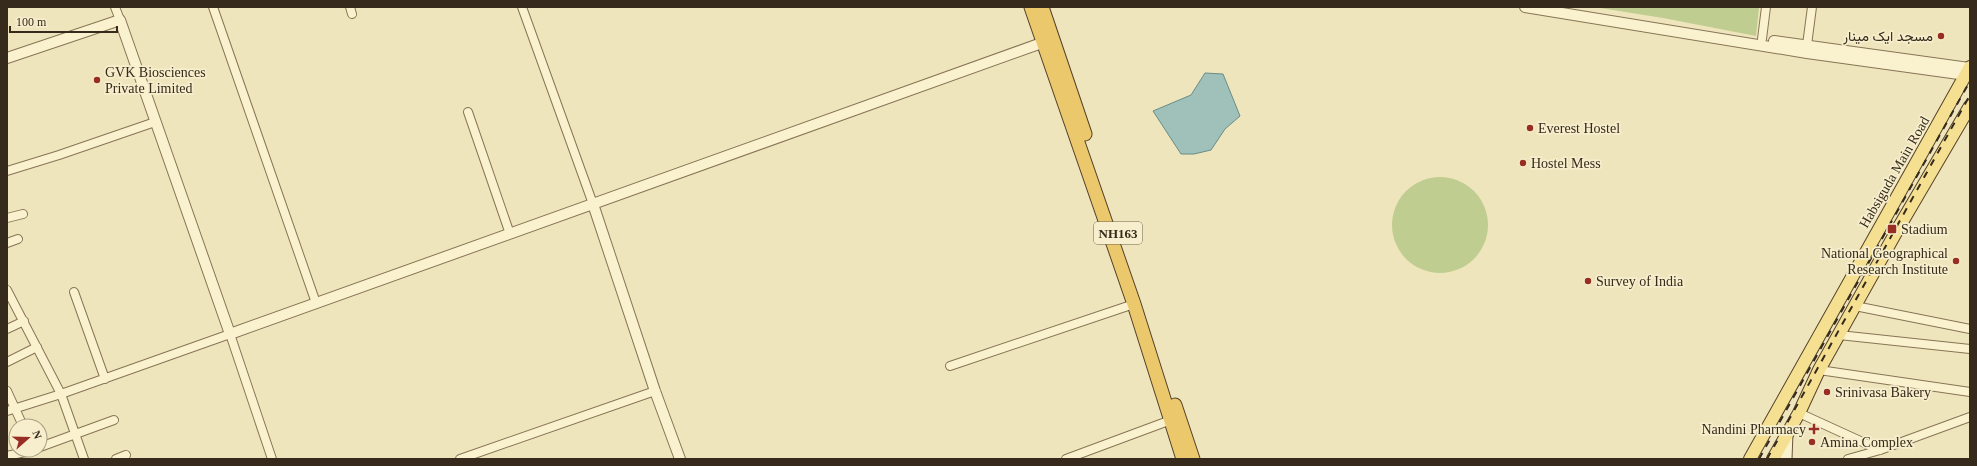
<svg xmlns="http://www.w3.org/2000/svg" width="1977" height="466" font-family="'Times New Roman',Vazirmatn,serif">
  <style>
    .green { fill: #c0cd90 }
    .water { fill: #a0c0ba; stroke: #688d88 }
    .lines { fill: none; stroke-linecap: round; stroke-linejoin: round }
    .minor-casing { stroke: #877555; stroke-width: 10 }
    .tertiary-casing { stroke: #877555; stroke-width: 12 }
    .secondary-casing { stroke: #685539; stroke-width: 13 }
    .primary-casing { stroke: #54422a; stroke-width: 14 }
    .trunk-casing { stroke: #54422a; stroke-width: 15 }
    .minor { stroke: #faf1cf; stroke-width: 8 }
    .tertiary { stroke: #faf1cf; stroke-width: 10 }
    .secondary { stroke: #faf1cf; stroke-width: 11 }
    .primary { stroke: #f5e091; stroke-width: 12 }
    .trunk { stroke: #ecc86c; stroke-width: 13 }
    .rail { stroke: #352a1b; stroke-width: 2; stroke-dasharray: 7 7; stroke-linecap: butt }
    .poi-dot { fill: #982e23; stroke: #f6eecc; stroke-width: 1.5 }
    .labels { text-anchor: middle; stroke-width: 3.5; stroke-linejoin: round; paint-order: stroke }
    .shield { fill: #f6eecc; stroke: #6f6550; stroke-width: 1 }
    .shield-label { font-size: 13px; font-weight: bold; fill: #352a1b }
    .poi-label { font-size: 14px; fill: #352a1b; stroke: #f6eecc; text-anchor: start }
    .street-label { font-size: 14px; fill: #352a1b; stroke: #f6eecc }
  </style>
  <rect width="100%" height="100%" fill="#efe5bc"/>
  <path class="green" d="M1594,7H1759L1756,36L1663,18Z
    M1392 225a48 48 0 1 1 96 0a48 48 0 1 1-96 0Z"/>
  <path class="water" d="M1205,73L1223,74L1240,116L1225,129L1211,150L1194,154H1181L1153,111L1191,95Z"/>
  <g class="lines">
    <defs>
      <path id="minor" d="M115,7L120,20
        M213,7L316,303
        M350,7L352,14
        M522,7L593,204
        M1762,39L1766,7
        M1807,45L1812,7
        M468,112L510,234
        M7,171L59,155L155,122
        M7,218L23,214
        M7,243L18,239
        M7,290L61,394L84,459
        M74,292L105,379
        M1855,306L1970,329
        M7,329L24,321
        M1839,335L1970,349
        M7,362L37,347
        M950,366L1134,304
        M1819,370L1970,392
        M7,391L23,426
        M7,411L61,394L230,334L272,459
        M1799,413L1880,450
        M40,447L114,420
        M7,456L34,450
        M116,459L126,455
        M460,459L655,391
        M1066,459L1171,420
        M1848,459L1880,450L1970,417"/>
      <path id="tertiary" d="M1525,7L1807,53L1966,75
        M1774,41L1969,68
        M7,58L120,20L230,334L1050,40
        M593,204L655,391L680,459"/>
      <path id="secondary" d="M1786,459L1787,433"/>
      <path id="primary" d="M1750,459L1970,67
        M1773,459L1799,413L1819,370L1899,227L1970,106"/>
      <path id="trunk" d="M1031,7L1134,304L1183,459
        M1042,7L1085,134
        M1175,405L1193,459"/>
    </defs>
    <use href="#minor" class="minor-casing"/>
    <use href="#tertiary" class="tertiary-casing"/>
    <use href="#secondary" class="secondary-casing"/>
    <use href="#primary" class="primary-casing"/>
    <use href="#trunk" class="trunk-casing"/>
    <use href="#minor" class="minor"/>
    <use href="#tertiary" class="tertiary"/>
    <use href="#secondary" class="secondary"/>
    <use href="#primary" class="primary"/>
    <use href="#trunk" class="trunk"/>
    <path class="rail" d="M1759,459L1970,81
      M1767,459L1970,95"/>
  </g>
  <g class="poi-dot">
    <circle cx="1941" cy="36" r="4"/>
    <circle cx="97" cy="80" r="4"/>
    <circle cx="1530" cy="128" r="4"/>
    <circle cx="1523" cy="163" r="4"/>
    <rect x="1887" y="224" width="10" height="10" rx="2"/>
    <circle cx="1956" cy="261" r="4"/>
    <circle cx="1588" cy="281" r="4"/>
    <circle cx="1827" cy="392" r="4"/>
    <path d="M1812 423h4v4h4v4h-4v4h-4v-4h-4v-4h4z"/>
    <circle cx="1812" cy="442" r="4"/>
  </g>
  <g class="labels">
    <rect class="shield" x="1094" y="222" width="48" height="22" rx="3"/>
    <g class="shield-label">
      <text x="1118" y="238">NH163</text>
    </g>
    <g class="poi-label">
      <text x="1933" y="41" text-anchor="end">مسجد ایک مینار</text>
      <text x="105" y="77">GVK Biosciences<tspan x="105" dy="16">Private Limited</tspan></text>
      <text x="1538" y="133">Everest Hostel</text>
      <text x="1531" y="168">Hostel Mess</text>
      <text x="1901" y="234">Stadium</text>
      <text x="1948" y="258" text-anchor="end">National Geographical<tspan x="1948" dy="16">Research Institute</tspan></text>
      <text x="1596" y="286">Survey of India</text>
      <text x="1835" y="397">Srinivasa Bakery</text>
      <text x="1806" y="434" text-anchor="end">Nandini Pharmacy</text>
      <text x="1820" y="447">Amina Complex</text>
    </g>
    <g class="street-label">
      <text transform="translate(1894 172) rotate(-60)" y="5">Habsiguda Main Road</text>
    </g>
  </g>
  <rect width="1977" height="466" fill="none" stroke="#352a1b" stroke-width="16"/>
  <g transform="translate(28 438) rotate(70)"><circle r="19" fill="#f6eecc" stroke="#a9a085"/>
  <path d="M0-3L7 15L0 10L-7 15Z" fill="#982e23"/>
  <text y="-6" font-size="11" font-weight="bold" text-anchor="middle" fill="#352a1b">N</text>
  </g>
  <path d="M10 26v6h107v-6" fill="none" stroke="#352a1b" stroke-width="2"/>
  <text x="16" y="26" font-size="12" fill="#352a1b" stroke="#f6eecc" stroke-width="3" paint-order="stroke">100 m</text>
</svg>
